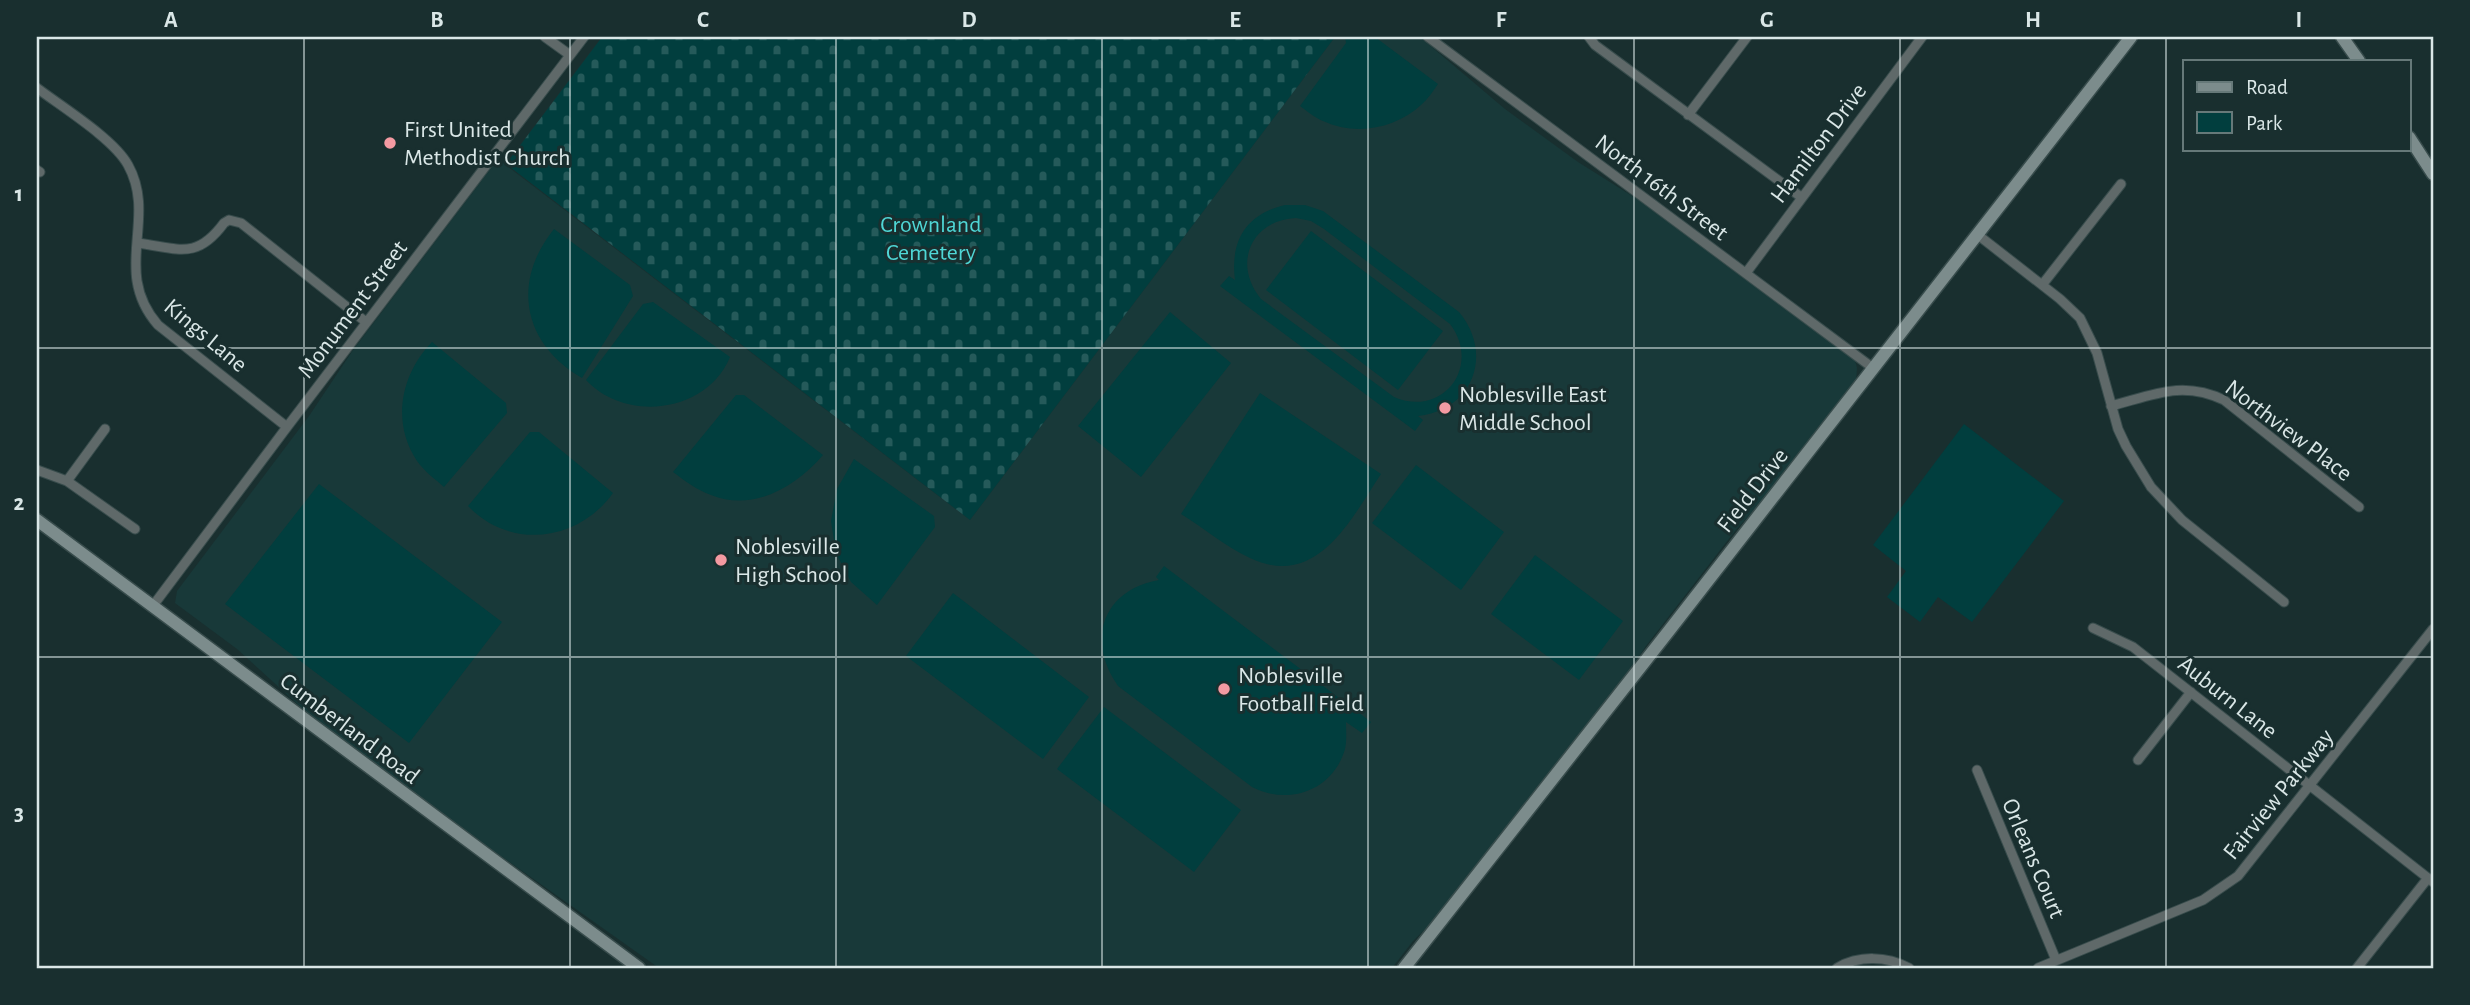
<svg xmlns="http://www.w3.org/2000/svg" width="2470" height="1005" font-family="'Alegreya Sans',sans-serif">
  <style>
    .built { fill: #183939 }
    .cemetery { fill: url(#cemetery-stones) }
    .park { fill: #013e3e; fill-rule: evenodd }
    .lines { fill: none; stroke-linecap: round; stroke-linejoin: round }
    .street-casing { stroke: #384c4c; stroke-width: 11 }
    .secondary-casing { stroke: #384c4c; stroke-width: 15 }
    .street { stroke: #5f6969; stroke-width: 9 }
    .secondary { stroke: #7c8c8c; stroke-width: 12 }
    .grid { fill: none; stroke: #dae7e7; stroke-width: 2; stroke-opacity: 0.55 }
    .poi-dot { fill: #f49aa2; stroke: #192f2f; stroke-width: 2.5 }
    .labels { text-anchor: middle; stroke-width: 6; stroke-linejoin: round; paint-order: stroke }
    .poi-label { font-size: 24px; fill: #dae7e7; stroke: #192f2f; text-anchor: start }
    .street-label { font-size: 24px; fill: #dae7e7; stroke: #192f2f }
    .park-label { font-size: 24px; fill: #4fd7d6; stroke: #192f2f }
    .neatline { fill: none; stroke: #dae7e7; stroke-width: 2.5 }
    .grid-label { font-size: 23px; text-anchor: middle; font-weight: bold; fill: #dae7e7 }
  </style>
  <defs>
    <pattern id="cemetery-stones" width="16" height="16" patternUnits="userSpaceOnUse" patternTransform="scale(1.75)"><rect width="16" height="16" fill="#013e3e"/><path d="M2 7V4a2 2 0 0 1 4 0v3zM10 15v-3a2 2 0 0 1 4 0v3z" fill="#255a5a"/></pattern>
  </defs>
  <rect width="100%" height="100%" fill="#192f2f"/>
  <path class="built" d="M1335,37H1420L1505,109L1578,162L1645,204L1855,360L1857,368L1856,381L1774,488L1735,531L1646,646L1617,689L1491,851L1462,884L1458,893L1442,913L1413,941L1392,968H659L474,837L314,719L237,649L175,603L177,591L309,416L353,350L498,159L970,520Z"/>
  <path class="cemetery" d="M602,37H1335L970,520L506,164Z"/>
  <path class="park" d="M1345,37H1375L1438,84C1433,91 1428,99 1421,105C1395,129 1355,136 1323,121C1315,118 1307,111 1300,106L1346,43Z
    M1285,205H1305L1323,211L1459,312C1494,354 1473,410 1418,416L1423,420L1415,431L1220,286L1229,276L1235,280C1230,241 1246,214 1285,205ZM1296,218L1311,221L1324,229L1450,324C1482,366 1443,418 1394,397L1261,299C1232,264 1251,220 1296,218Z
    M554,229L630,285L633,296L582,378C523,344 511,282 554,229Z
    M1311,231L1443,331L1398,390L1266,290Z
    M653,302L730,357C707,413 626,423 586,380L643,304Z
    M1170,312L1231,363L1141,477L1078,426Z
    M432,342L506,403L507,413L444,487C435,479 425,472 417,461C391,422 401,374 432,342Z
    M1260,393L1381,474C1351,519 1317,590 1250,558C1226,547 1204,528 1181,514Z
    M736,395H744L823,455C796,487 753,512 711,495C697,490 685,481 673,472Z
    M1964,424L2064,501L1972,622L1938,597L1920,622L1887,597L1906,571L1873,545Z
    M530,432H539L613,493C578,542 510,550 468,506Z
    M854,459L934,516L935,527L877,605L851,582L836,553L831,521L837,489Z
    M1416,465L1504,532L1461,590L1372,523Z
    M319,484L502,622L409,743L225,604Z
    M1535,555L1623,621L1579,680L1491,614Z
    M1164,566L1371,722L1362,733L1346,722C1346,731 1347,740 1345,749C1333,791 1288,806 1252,787L1118,686C1086,641 1102,590 1159,580L1156,577Z
    M953,593L1089,697L1043,759L906,656Z
    M1104,707L1241,810L1194,872L1057,769Z"/>
  <g class="lines">
    <defs>
      <path id="street" d="M545,37L570,55
        M1428,37L1873,368
        M1589,37L1595,45L1801,197
        M37,88C62,107 114,139 128,165C158,219 111,271 158,325L287,427
        M1688,115L1747,37
        M37,170L40,172
        M1978,235L2060,299L2080,318L2097,353L2118,429L2126,446L2151,487L2182,520L2284,602
        M137,243C178,248 196,261 224,223L229,220L241,223L366,322
        M1746,273L1922,37
        M2042,285L2121,184
        M2111,406C2153,395 2182,380 2224,400L2359,507
        M37,470L67,481L135,529
        M67,481L105,429
        M152,607L287,427L584,37
        M2093,628L2133,647L2433,882
        M2138,760L2191,692
        M1977,770L2056,960
        M1837,968C1859,955 1887,956 1909,968
        M2038,968L2203,900L2238,876L2433,629
        M2357,968L2428,878"/>
      <path id="secondary" d="M2342,37L2359,61
        M2409,137L2433,174
        M37,520L639,968
        M1404,968L1668,632L2131,37"/>
    </defs>
    <use href="#street" class="street-casing"/>
    <use href="#secondary" class="secondary-casing"/>
    <use href="#street" class="street"/>
    <use href="#secondary" class="secondary"/>
  </g>
  <path class="grid" d="M304,37V968M570,37V968M836,37V968M1102,37V968M1368,37V968M1634,37V968M1900,37V968M2166,37V968M37,348H2433M37,657H2433"/>
  <g class="poi-dot">
    <circle cx="390" cy="143" r="7"/>
    <circle cx="1445" cy="408" r="7"/>
    <circle cx="721" cy="560" r="7"/>
    <circle cx="1224" cy="689" r="7"/>
  </g>
  <g class="labels">
    <g class="poi-label">
      <text x="404" y="137">First United<tspan x="404" dy="28">Methodist Church</tspan></text>
      <text x="1459" y="402">Noblesville East<tspan x="1459" dy="28">Middle School</tspan></text>
      <text x="735" y="554">Noblesville<tspan x="735" dy="28">High School</tspan></text>
      <text x="1238" y="683">Noblesville<tspan x="1238" dy="28">Football Field</tspan></text>
    </g>
    <g class="street-label">
      <text transform="translate(1818 143) rotate(-53)" y="8">Hamilton Drive</text>
      <text transform="translate(1662 187) rotate(37)" y="8">North 16th Street</text>
      <text transform="translate(352 309) rotate(-53)" y="8">Monument Street</text>
      <text transform="translate(206 335) rotate(40)" y="8">Kings Lane</text>
      <text transform="translate(2289 430) rotate(37)" y="8">Northview Place</text>
      <text transform="translate(1752 490) rotate(-52)" y="8">Field Drive</text>
      <text transform="translate(2228 697) rotate(38)" y="8">Auburn Lane</text>
      <text transform="translate(350 728) rotate(37)" y="8">Cumberland Road</text>
      <text transform="translate(2278 794) rotate(-51)" y="8">Fairview Parkway</text>
      <text transform="translate(2034 858) rotate(67)" y="8">Orleans Court</text>
    </g>
    <g class="park-label">
      <text x="931" y="232">Crownland<tspan x="931" dy="28">Cemetery</tspan></text>
    </g>
  </g>
  <rect width="2470" height="1005" fill="none" stroke="#192f2f" stroke-width="77"/>
  <rect x="2183" y="60" width="228" height="91" fill="#192f2f" stroke="#667979" stroke-width="2"/>
  <rect x="2197" y="82" width="35" height="10" fill="#7c8c8c" stroke="#667979" stroke-width="2"/>
  <text x="2246" y="94" font-size="21" fill="#dae7e7">Road</text>
  <rect x="2197" y="112" width="35" height="21" fill="#013e3e" stroke="#667979" stroke-width="2"/>
  <text x="2246" y="130" font-size="21" fill="#dae7e7">Park</text>
  <rect x="38" y="38" width="2394" height="929" class="neatline"/>
  <g class="grid-label">
    <text x="171" y="27">A</text>
    <text x="437" y="27">B</text>
    <text x="703" y="27">C</text>
    <text x="969" y="27">D</text>
    <text x="1235" y="27">E</text>
    <text x="1501" y="27">F</text>
    <text x="1767" y="27">G</text>
    <text x="2033" y="27">H</text>
    <text x="2299" y="27">I</text>
    <text x="19" y="201">1</text>
    <text x="19" y="510">2</text>
    <text x="19" y="820">3</text>
  </g>
</svg>
